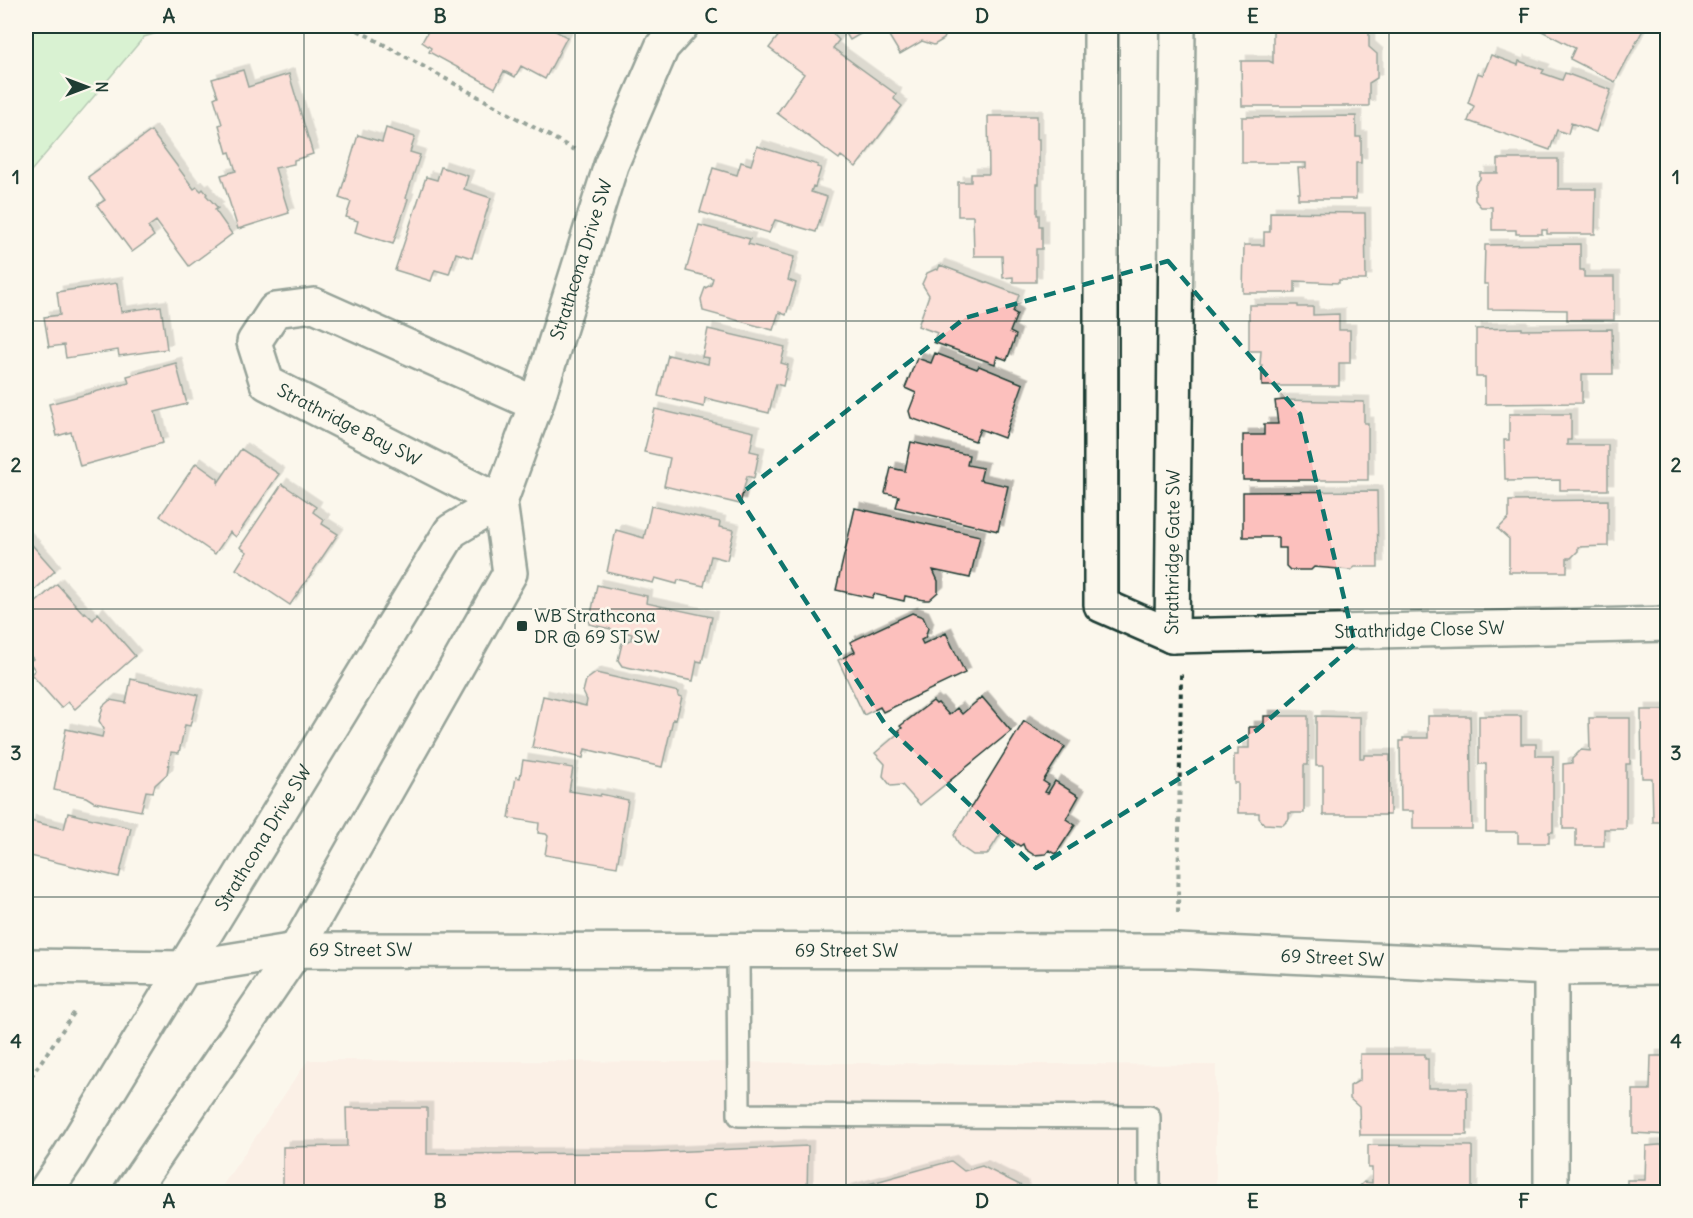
<svg xmlns="http://www.w3.org/2000/svg" width="1693" height="1218" font-family="Delius,sans-serif">
  <style>
    .built { fill: #fbe6de }
    .green { fill: #b0ecb2; stroke: #689473; stroke-width: 1.5 }
    .building { fill: #fcc0bd; stroke: #1f3d34; stroke-width: 1.5; filter: url(#shadow) }
    .lines { fill: none; stroke-linecap: round; stroke-linejoin: round }
    .service-casing { stroke: #1f3d34; stroke-width: 26 }
    .minor-casing { stroke: #1f3d34; stroke-width: 38 }
    .tertiary-casing { stroke: #1f3d34; stroke-width: 38 }
    .path { stroke: #1f3d34; stroke-width: 4; stroke-dasharray: 4.5 4.5; stroke-linecap: butt }
    .service { stroke: #fbf7ec; stroke-width: 21 }
    .minor { stroke: #fbf7ec; stroke-width: 33 }
    .tertiary { stroke: #fbf7ec; stroke-width: 33 }
    .marked { fill: none; stroke: #0f766e; stroke-width: 4.5; stroke-dasharray: 12 8; stroke-linejoin: round }
    .grid { fill: none; stroke: #1f3d34; stroke-width: 1.5; stroke-opacity: 0.55 }
    .poi-dot { fill: #1f3d34; stroke: #fbf7ec; stroke-width: 2 }
    .labels { text-anchor: middle; stroke-width: 5; stroke-linejoin: round; paint-order: stroke }
    .street-label { font-size: 18px; fill: #1f3d34; stroke: #fbf7ec }
    .poi-label { font-size: 18px; fill: #1f3d34; stroke: #fbf7ec; text-anchor: start }
    .neatline { fill: none; stroke: #1f3d34; stroke-width: 2 }
    .grid-label { font-size: 20px; text-anchor: middle; font-weight: bold; fill: #1f3d34 }
  </style>
  <defs>
    <filter id="shadow"><feDropShadow dx="5.5" dy="-5.5" stdDeviation="0" flood-color="#0004"/></filter>
  </defs>
  <rect width="100%" height="100%" fill="#fbf7ec"/>
  <filter id="ink" filterUnits="userSpaceOnUse"><feTurbulence type="fractalNoise" baseFrequency=".0167" numOctaves="2"/><feDisplacementMap in="SourceGraphic" scale="12" xChannelSelector="R" yChannelSelector="G"/><feConvolveMatrix kernelMatrix="1 2 1 2 8 2 1 2 1" color-interpolation-filters="sRGB"/></filter>
  <g filter="url(#ink)">
    <path class="built" d="M308,1060L1216,1065V1192H218Z"/>
    <path class="green" d="M26,26H180L144,37L26,177Z"/>
    <path class="building" d="M431,26H546L567,37L545,79L521,66L515,77L504,71L495,88L429,52L431,48L422,42Z
      M786,26H825L839,40L833,48L896,94L894,99L902,106L856,167L841,156L839,159L777,113L804,74L769,48Z
      M841,26H874L850,40Z
      M883,26H949L944,39L934,45L922,41L900,54Z
      M1532,26H1638L1644,28L1615,82L1570,59L1575,48Z
      M1273,28H1369V47L1377,54V78L1369,83V106H1242L1241,61H1269L1273,63Z
      M1491,55L1518,65L1519,61L1544,70L1542,73L1562,80L1565,73L1611,90L1596,132L1571,123L1568,134L1557,130L1550,150L1468,121L1474,106L1468,103L1478,73L1483,75Z
      M243,70L248,87L289,74L313,154L294,160V164L275,168L289,213L238,229L221,175L236,171L230,152L227,153L219,125L222,124L214,98L218,96L212,79Z
      M988,116H1037V139H1039V184H1037V215H1039V226H1042V249H1036V282H1013V277L1003,278L1002,256H974L973,216H958V182H971V174H989Z
      M1356,116V137H1361V163H1356V199H1298V193H1300L1298,168H1306V163H1242V117Z
      M386,128L415,137L410,152L420,155L406,198L408,199L393,244L355,232L358,221L346,217L351,202L339,198L358,135L382,142Z
      M151,131L194,189L197,187L201,191L203,189L207,194L206,195L218,208L215,210L232,234L189,266L156,221L148,227L154,236L132,252L97,205L105,200L88,177Z
      M757,146L818,165L817,167L821,168L815,187L813,186L811,192L827,197L816,232L775,220L769,233L700,212L713,168L737,175L741,162L751,165Z
      M1498,159H1558V189H1596L1595,234H1547V230H1542V234H1516V230H1492V207H1481L1475,200V184L1480,179V173H1498Z
      M441,167L468,176L464,189L491,198L472,258L456,253L449,274L435,270L431,281L395,270L426,177L437,180Z
      M1270,212L1365,213L1366,280H1339V283L1295,281V293H1243L1244,245H1264V232H1270Z
      M699,225L750,239L748,244L794,257L788,280L796,283L786,315L779,312L773,330L703,311L701,299L705,288L711,285L713,278L686,271Z
      M1580,244V270H1584V277H1614V320H1567V310L1488,309V284H1484L1485,245Z
      M940,265L1019,295L1013,312L1017,314L1010,332L1016,335L1007,360L997,356L995,364L933,342L937,333L918,326L929,295L922,284L927,273L936,269L938,270Z
      M117,283L121,312L161,306L167,349L119,356L118,350L66,358L64,345L49,347L44,317L60,315L57,292Z
      M1249,305H1298V307H1313V315L1339,314V330H1350V363H1339V386H1262V365H1260L1261,351H1249Z
      M1522,328V330L1612,329L1613,374H1582V403L1485,404V377H1476V329Z
      M708,329L785,347L781,363L788,365L783,386L776,384L769,413L705,398L704,407L658,396L668,355L708,364L709,358L702,357Z
      M935,353L977,369L979,366L1023,384L1004,438L980,429L975,441L911,418L909,411L916,393L905,388L917,358L931,363Z
      M176,363L187,404L155,412L163,443L80,466L71,432L57,436L49,404L129,383L127,376Z
      M1284,400L1364,402V423H1368V480H1243V435H1264V424H1278L1275,401Z
      M655,409L754,432L750,451L759,453L754,478L747,476L740,504L664,486L670,458L644,452Z
      M1509,414H1571V440H1567V445H1608V490H1560V480L1508,481V479H1505L1504,440H1509Z
      M911,442L969,455L967,465L983,468L980,480L1008,486L998,531L896,507L899,496L885,493L891,468L905,471Z
      M241,449L279,474L236,537L230,532L215,554L160,516L196,463L218,479V483Z
      M282,484L316,507L313,512L324,520L322,524L338,534L290,605L236,569L247,552L240,547Z
      M1377,491L1378,567H1355L1351,570L1314,567L1311,570H1290L1286,566V548H1278V537H1243V492Z
      M1608,500V546L1578,547V551L1571,558H1567V572H1509V539L1498,529L1509,518V501Z
      M651,506L720,522L719,527L734,530L727,560L711,556L704,586L678,580L677,584L655,578L653,583L607,572L616,530L644,538Z
      M855,508L980,536L970,578L933,570L938,581V592L929,600H924L905,596L904,601L874,594L872,598L836,590Z
      M26,538L55,571L26,598Z
      M57,584L84,614L85,612L93,620L98,613L135,656L75,709L68,702L61,708L31,674L35,670L29,662L33,659L26,651V611Z
      M597,585L647,596L646,603L712,617L702,662L697,661L693,681L622,666L618,660L622,643L631,640L632,634L589,624Z
      M912,613L923,617L928,628L925,638L921,640L923,644L946,633L965,673L883,712L880,707L864,715L838,660L855,652L850,642Z
      M596,673L679,692L678,696L682,697L676,720L673,719L662,767L585,749L583,758L532,747L543,696L586,706L587,700L583,692L586,680Z
      M131,679L198,695L190,726L185,725L179,753L171,752L167,774L155,785L153,792L146,791L141,811L94,802L86,797L54,790L66,729L102,737L104,729L99,721L103,706L110,700L126,703Z
      M982,697L1011,731L920,805L902,785L891,786L883,776L885,764L875,753L900,732L898,731L902,728L900,726L933,701L936,704L938,703L949,715L957,708L962,714Z
      M1641,710H1668V822H1653L1652,778H1642Z
      M1264,716H1308V765H1304V813H1289V819L1283,825L1264,824L1259,818V813H1238V783H1234V755H1238V748H1249V727H1264Z
      M1316,716L1360,717V758H1364V755H1390V815H1323V766H1316Z
      M1428,716H1470L1472,829H1413V811H1401L1400,741H1403V738H1428Z
      M1479,716H1521V744H1536V756H1553V832H1549V843H1518V832H1486V764H1479Z
      M1589,718H1630V764H1626V829H1604V846H1576V829H1563V764L1572,763V759L1581,750L1590,751Z
      M1024,721L1065,747L1043,781L1049,785L1045,792L1048,793L1055,781L1079,796L1066,819L1075,825L1056,854L1049,850L1046,854L1034,855L1025,849L1023,844L1020,846L1001,833L987,855H973L960,846L954,835Z
      M523,760L573,768L569,791L600,796L601,794L628,800L617,867L545,855L548,836L546,834L538,833L539,823L509,818L516,777L520,778Z
      M68,813L131,828L119,877L26,855V841L30,821L64,829Z
      M1360,1054H1425V1059H1428V1088H1467V1135H1360L1359,1107L1350,1099V1086L1360,1080Z
      M1651,1056H1668V1135L1633,1133V1090H1650Z
      M346,1108H427V1154L644,1153L808,1146L807,1192H283V1147L347,1146Z
      M1368,1145L1472,1146V1192H1356L1357,1189L1364,1182L1372,1183V1168H1368Z
      M1659,1145H1668V1192H1627V1180H1645L1646,1146Z
      M951,1161L964,1171L982,1166L1022,1186L1024,1192H840Z"/>
    <g class="lines">
      <defs>
        <path id="service" d="M738,951L739,1115L1149,1117V1192"/>
        <g id="minor">
          <path id="s1" d="M1101,26V605L1172,636L1668,624"/>
          <path d="M500,502L267,383L254,342L275,310L314,305L536,404"/>
          <path id="s2" d="M1172,636L1178,26"/>
          <path id="s3" d="M26,966L184,968L296,950L1177,951L1551,968L1668,967"/>
          <path d="M1551,968V1192"/>
        </g>
        <g id="tertiary">
          <path id="s4" d="M45,1192L68,1158L451,531L500,502"/>
          <path id="s5" d="M131,1192L296,950L510,573L500,502L536,404L611,165L662,47L681,26"/>
        </g>
      </defs>
      <use href="#service" class="service-casing"/>
      <use href="#minor" class="minor-casing"/>
      <use href="#tertiary" class="tertiary-casing"/>
      <path class="path" d="M350,26L575,150
        M1178,913L1181,674
        M26,1084L74,1013"/>
      <use href="#service" class="service"/>
      <use href="#minor" class="minor"/>
      <use href="#tertiary" class="tertiary"/>
    </g>
  </g>
  <path d="M0 0H1693V1218H0ZM1168,261L1300,414L1355,644L1257,730L1036,868L885,724L738,496L965,318Z" fill="#fbf7ec" fill-opacity=".55" fill-rule="evenodd"/>
  <path class="marked" d="M1168,261L1300,414L1355,644L1257,730L1036,868L885,724L738,496L965,318Z"/>
  <path class="grid" d="M304,26V1192M575,26V1192M846,26V1192M1118,26V1192M1389,26V1192M26,321H1668M26,609H1668M26,897H1668"/>
  <rect class="poi-dot" x="516" y="620" width="12" height="12" rx="3"/>
  <g class="labels">
    <g class="street-label">
      <text dy="6" stroke="none"><textPath href="#s5" startOffset="1054">Strathcona Drive SW</textPath></text>
      <text transform="translate(349 425) rotate(27)" y="6">Strathridge Bay SW</text>
      <text dy="6" stroke="none"><textPath href="#s2" startOffset="84">Strathridge Gate SW</textPath></text>
      <text dy="6" stroke="none"><textPath href="#s1" startOffset="904">Strathridge Close SW</textPath></text>
      <text dy="6" stroke="none"><textPath href="#s4" startOffset="416">Strathcona Drive SW</textPath></text>
      <text dy="6" stroke="none"><textPath href="#s3" startOffset="336">69 Street SW</textPath></text>
      <text dy="6" stroke="none"><textPath href="#s3" startOffset="822">69 Street SW</textPath></text>
      <text dy="6" stroke="none"><textPath href="#s3" startOffset="1308">69 Street SW</textPath></text>
    </g>
    <g class="poi-label">
      <text x="534" y="622">WB Strathcona<tspan x="534" dy="21">DR @ 69 ST SW</tspan></text>
    </g>
  </g>
  <rect width="1693" height="1218" fill="none" stroke="#fbf7ec" stroke-width="66"/>
  <g transform="translate(87 87) rotate(90)" stroke="#fbf7ec" stroke-width="4.5" paint-order="stroke">
  <path d="M0-4.5L10 22L0 15L-10 22Z" fill="#1f3d34"/>
  <text y="-9" font-size="16" font-weight="bold" text-anchor="middle" fill="#1f3d34">N</text>
  </g>
  <rect x="33" y="33" width="1627" height="1152" class="neatline"/>
  <g class="grid-label">
    <text x="169" y="23">A</text>
    <text x="440" y="23">B</text>
    <text x="711" y="23">C</text>
    <text x="982" y="23">D</text>
    <text x="1253" y="23">E</text>
    <text x="1524" y="23">F</text>
    <text x="16" y="184">1</text>
    <text x="1676" y="184">1</text>
    <text x="16" y="472">2</text>
    <text x="1676" y="472">2</text>
    <text x="16" y="760">3</text>
    <text x="1676" y="760">3</text>
    <text x="16" y="1048">4</text>
    <text x="1676" y="1048">4</text>
    <text x="169" y="1208">A</text>
    <text x="440" y="1208">B</text>
    <text x="711" y="1208">C</text>
    <text x="982" y="1208">D</text>
    <text x="1253" y="1208">E</text>
    <text x="1524" y="1208">F</text>
  </g>
</svg>
